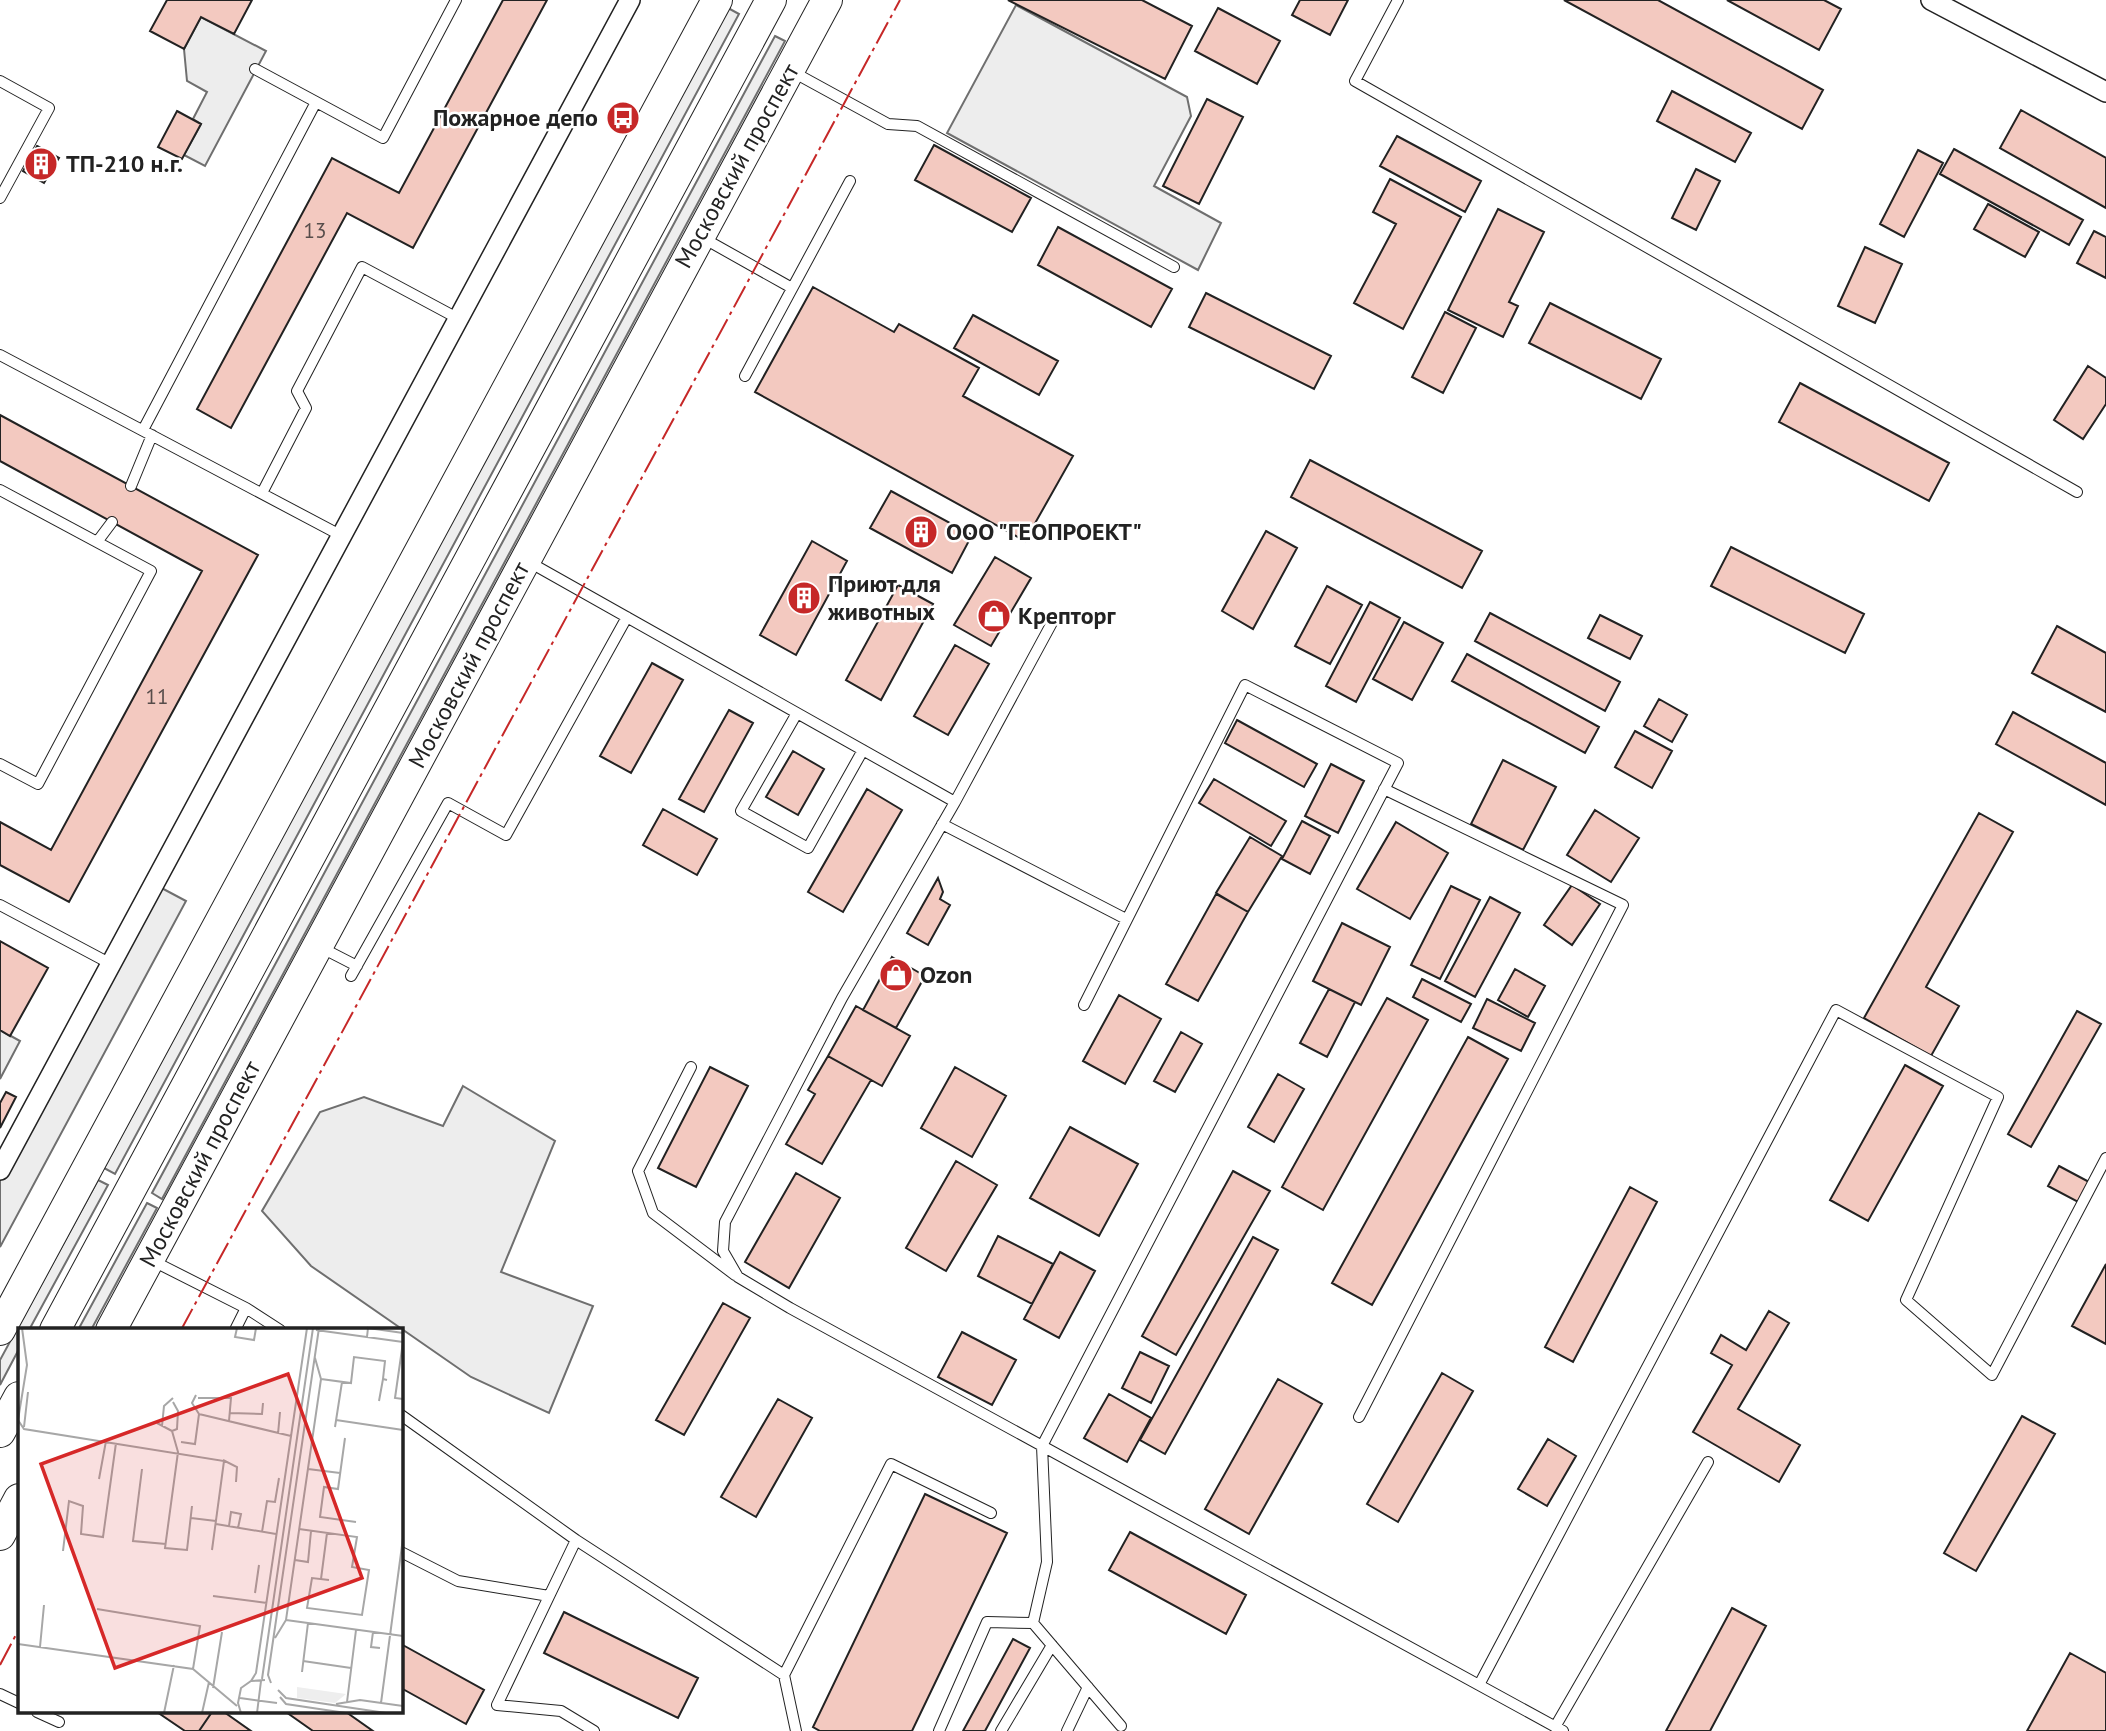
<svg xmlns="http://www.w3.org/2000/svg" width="2106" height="1731" font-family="'PT Sans',sans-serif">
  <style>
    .green { fill: #eee; stroke: #6f6f6f; stroke-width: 2 }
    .parking { fill: #ededed; stroke: #6f6f6f; stroke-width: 2 }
    .building { fill: #f3c9c0; stroke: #222; stroke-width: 2 }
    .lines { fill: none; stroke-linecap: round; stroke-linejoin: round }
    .lane-casing { stroke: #222; stroke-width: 12 }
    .street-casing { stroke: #222; stroke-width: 22 }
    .primary-casing { stroke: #222; stroke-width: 32 }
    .lane { stroke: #fff; stroke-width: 10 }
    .street { stroke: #fff; stroke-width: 19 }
    .primary { stroke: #fff; stroke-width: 30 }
    .power { stroke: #c62828; stroke-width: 2; stroke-dasharray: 24 5 3.5 5; stroke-linecap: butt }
    .labels { text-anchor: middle; stroke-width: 5; stroke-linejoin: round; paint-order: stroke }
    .number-label { font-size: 21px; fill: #564c4a }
    .poi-label { font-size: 24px; font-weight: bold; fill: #222; stroke: #fff; text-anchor: start }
    .street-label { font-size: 24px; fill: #222; stroke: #fff }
    .inset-road { fill: none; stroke: #a7a7a7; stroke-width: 2 }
    .view { fill: #d62828; fill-opacity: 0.15; stroke: #d62828; stroke-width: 3.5 }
    .inset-edge { fill: none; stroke: #222; stroke-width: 3.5 }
  </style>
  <rect width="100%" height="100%" fill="#fff"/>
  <path class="green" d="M728,8L739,14L115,1174L104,1168Z
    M775,36L785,41L162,1199L152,1193Z
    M98,1180L108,1185L29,1330H19V1349L0,1385V1360Z
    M147,1203L157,1208L91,1330H78Z"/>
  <path class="parking" d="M1016,5L1187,97L1191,116L1154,186L1221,223L1198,270L947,133Z
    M201,17L266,51L205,166L184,155L201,124L193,119L207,92L187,81L184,49Z
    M154,884L186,901L0,1247V1170Z
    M0,1030L20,1041L0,1079Z
    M463,1086L555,1141L501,1272L593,1306L549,1413L471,1377L311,1266L262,1211L320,1112L364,1097L443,1126Z"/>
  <path class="building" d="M167,0H252L234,34L201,17L184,49L150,31Z
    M503,0H547L413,248L347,213L231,428L197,409L332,158L399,193Z
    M1008,0H1142L1192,26L1165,79Z
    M1300,0H1348L1330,35L1292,15Z
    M1564,0H1658L1823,90L1802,129Z
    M1727,0H1824L1841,9L1819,50Z
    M1218,8L1280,41L1257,84L1195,51Z
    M1672,91L1751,133L1735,162L1657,121Z
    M1207,99L1243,117L1199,204L1163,186Z
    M2021,110L2106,158V208L2000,148Z
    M177,111L201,124L182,159L158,147Z
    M1397,136L1481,181L1465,212L1380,166Z
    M934,145L1031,198L1012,232L915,180Z
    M37,146L59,158L44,183L23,171Z
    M1954,149L2083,220L2069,245L1940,174Z
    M1918,150L1943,163L1904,237L1880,224Z
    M1696,169L1720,181L1696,230L1672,218Z
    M1390,179L1461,217L1403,329L1354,303L1396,224L1373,212Z
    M1988,204L2039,232L2025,257L1974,229Z
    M1498,209L1544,232L1509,302L1518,306L1503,337L1448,310Z
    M1058,227L1172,289L1151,327L1038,265Z
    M2094,231L2106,237V278L2077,263Z
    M1865,247L1902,264L1875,323L1838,306Z
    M813,287L894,332L899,324L979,368L963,396L1073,456L1025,541L755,392Z
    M1206,293L1331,356L1314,389L1189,327Z
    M1550,303L1661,359L1641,399L1529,343Z
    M1445,312L1476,328L1443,393L1412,377Z
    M973,315L1058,361L1039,395L954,348Z
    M2088,366L2106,378V404L2083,439L2054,420Z
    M1800,383L1949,463L1929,501L1779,422Z
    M0,415L258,555L69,902L0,865V822L51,850L202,571L0,461Z
    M1310,460L1482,551L1462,588L1291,497Z
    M891,491L972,535L952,573L870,528Z
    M1266,531L1297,548L1253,629L1222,611Z
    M812,541L847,561L796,655L760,635Z
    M1731,547L1864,614L1845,653L1711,586Z
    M995,557L1031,578L991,646L954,625Z
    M898,585L933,604L881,700L846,680Z
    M1327,586L1362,605L1330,664L1295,646Z
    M1370,602L1400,618L1356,702L1326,686Z
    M1490,613L1620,682L1605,711L1475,641Z
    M1600,615L1642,636L1630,659L1588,638Z
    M1404,622L1443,643L1412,700L1373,679Z
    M2057,626L2106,653V712L2032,673Z
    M955,645L989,664L948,735L914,716Z
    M1467,654L1599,727L1585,753L1452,681Z
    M652,663L683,680L631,773L600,756Z
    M1659,699L1687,715L1672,742L1644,726Z
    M729,710L753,723L704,812L679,799Z
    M2013,712L2106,763V805L1996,744Z
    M1237,720L1317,764L1304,787L1225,743Z
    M1635,731L1672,751L1652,788L1615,767Z
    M793,751L824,769L798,815L766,797Z
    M1503,760L1556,787L1523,850L1471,824Z
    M1331,764L1364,781L1338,833L1305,816Z
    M1214,779L1286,821L1271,846L1199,803Z
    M867,789L902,810L843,912L808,892Z
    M663,809L717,839L697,875L643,845Z
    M1595,810L1639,838L1611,882L1567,855Z
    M1979,813L2013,832L1926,987L1959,1006L1931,1056L1864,1018Z
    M1302,821L1330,836L1310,874L1282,859Z
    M1396,822L1448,853L1410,919L1357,889Z
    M1250,837L1282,856L1248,912L1216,893Z
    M938,878L943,892L940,899L950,905L928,945L907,933Z
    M1572,885L1600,904L1572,945L1544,925Z
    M1451,886L1480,900L1440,979L1411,965Z
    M1216,894L1248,912L1198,1001L1166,984Z
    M1490,897L1520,913L1475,997L1445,981Z
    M1342,923L1390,947L1361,1005L1313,981Z
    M0,941L48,968L10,1036L0,1030Z
    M892,957L925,976L896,1028L863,1010Z
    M1515,969L1545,986L1528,1017L1498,1000Z
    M1422,979L1471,1004L1461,1022L1413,997Z
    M1329,989L1355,1002L1327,1057L1300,1043Z
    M1119,995L1161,1019L1125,1084L1083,1061Z
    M1387,998L1428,1020L1323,1210L1282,1187Z
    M1487,999L1535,1023L1521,1051L1473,1028Z
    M856,1006L910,1036L882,1086L828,1056Z
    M2077,1011L2101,1024L2031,1147L2008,1134Z
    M1181,1032L1202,1044L1175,1092L1154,1081Z
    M1468,1037L1508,1059L1372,1305L1332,1283Z
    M828,1056L871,1080L822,1164L786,1144L815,1094L808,1090Z
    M1905,1065L1943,1086L1868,1221L1830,1200Z
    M710,1067L748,1086L696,1187L658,1168Z
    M955,1067L1006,1096L972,1157L921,1128Z
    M1278,1074L1304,1089L1274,1142L1248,1127Z
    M6,1092L16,1097L0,1128V1103Z
    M1070,1127L1138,1164L1099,1236L1030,1198Z
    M956,1161L997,1185L946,1271L906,1248Z
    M2059,1166L2091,1183L2080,1203L2048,1186Z
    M1233,1171L1270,1191L1176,1355L1142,1336Z
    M796,1173L840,1198L789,1288L745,1262Z
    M1630,1187L1657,1202L1573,1362L1545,1347Z
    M998,1236L1053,1264L1032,1304L978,1276Z
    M1253,1237L1278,1250L1165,1454L1140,1440Z
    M1060,1252L1095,1271L1059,1338L1024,1319Z
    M2106,1264V1344L2072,1326Z
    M723,1303L750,1318L684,1435L656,1420Z
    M1769,1311L1789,1323L1738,1409L1800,1445L1779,1482L1693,1432L1732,1365L1711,1353L1721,1335L1746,1350Z
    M962,1332L1016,1360L992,1405L938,1377Z
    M1140,1352L1169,1366L1151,1403L1122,1388Z
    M1442,1373L1473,1391L1398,1522L1367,1504Z
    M1278,1379L1322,1404L1249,1534L1205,1509Z
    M1109,1394L1151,1418L1127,1462L1084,1438Z
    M778,1399L812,1418L756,1517L721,1497Z
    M2022,1416L2055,1434L1976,1571L1944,1553Z
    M1548,1439L1576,1456L1547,1506L1518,1489Z
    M925,1494L1007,1533L912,1731H820L813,1727Z
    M1130,1532L1246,1595L1226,1634L1109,1570Z
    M1732,1608L1766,1626L1710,1731H1666Z
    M564,1612L698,1678L678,1718L544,1653Z
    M1013,1639L1030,1648L985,1731H963Z
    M401,1644L484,1690L466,1724L401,1688Z
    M2070,1653L2106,1673V1731H2027Z
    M157,1712H212L199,1731H185Z
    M212,1712H224L251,1731H199Z
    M286,1712H346L373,1731H313Z"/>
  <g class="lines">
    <defs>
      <path id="lane" d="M1398,0L1355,81L2077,492
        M255,69L383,138L456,0
        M793,72L888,124L917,126L1174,267
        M0,81L49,108L0,198
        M703,238L792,288
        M0,355L342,536
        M745,376L850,181
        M143,430L316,102
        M131,486L152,435
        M0,490L151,571L38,784L0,764
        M262,493L306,408L297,391L362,267L459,319
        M97,542L112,522
        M529,562L955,802
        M1054,619L955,802L842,998L725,1222L723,1251L738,1277L790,1308L1563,1731
        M797,713L741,811L808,848L863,750
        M942,824L1126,919
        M0,905L111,964
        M320,947L357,966
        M351,976L448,803L506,835L627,617
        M1084,1005L1245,685L1398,763L1042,1446L1047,1562L1033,1623L1121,1726
        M691,1067L638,1171L653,1213L735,1275
        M153,1261L246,1308L280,1330
        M235,1330L246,1308
        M401,1415L576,1540L784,1675L891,1464L991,1513
        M1359,1417L1623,905L1384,789
        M576,1540L497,1705L561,1711L594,1731
        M401,1552L458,1581L549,1596
        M784,1675L796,1731
        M1479,1685L1836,1010L1998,1097L1906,1300L1992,1375L2106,1158
        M0,1694L19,1703
        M37,1712L59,1722
        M1555,1727L1708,1462
        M939,1731L987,1622L1033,1623
        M1001,1731L1052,1645
        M1067,1731L1088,1687"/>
      <path id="street" d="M1931,0L2106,92
        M0,1170L630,0"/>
      <path id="primary" d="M0,1330L717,0
        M55,1330L771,0
        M111,1330L827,0
        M0,1432L19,1397
        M0,1535L19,1499"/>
    </defs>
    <use href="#lane" class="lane-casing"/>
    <use href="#street" class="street-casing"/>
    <use href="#primary" class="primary-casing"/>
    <use href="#lane" class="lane"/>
    <use href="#street" class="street"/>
    <use href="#primary" class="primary"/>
    <path class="power" d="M181,1330L900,0
      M0,1665L19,1629"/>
  </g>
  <defs>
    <symbol id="bus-disc" viewBox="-11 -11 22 22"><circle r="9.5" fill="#c62828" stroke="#fff"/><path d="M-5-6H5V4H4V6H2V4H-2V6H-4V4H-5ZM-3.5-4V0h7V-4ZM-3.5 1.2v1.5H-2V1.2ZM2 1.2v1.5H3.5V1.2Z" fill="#fff"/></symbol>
    <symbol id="building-disc" viewBox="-11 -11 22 22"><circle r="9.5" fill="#c62828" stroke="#fff"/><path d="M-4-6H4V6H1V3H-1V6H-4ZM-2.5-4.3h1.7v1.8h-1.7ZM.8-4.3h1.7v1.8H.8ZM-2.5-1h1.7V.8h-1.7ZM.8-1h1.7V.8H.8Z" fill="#fff"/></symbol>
    <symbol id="shop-disc" viewBox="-11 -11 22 22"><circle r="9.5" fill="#c62828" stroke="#fff"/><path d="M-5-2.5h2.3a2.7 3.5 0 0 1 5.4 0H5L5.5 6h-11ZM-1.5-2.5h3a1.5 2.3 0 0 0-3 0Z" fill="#fff"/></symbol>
  </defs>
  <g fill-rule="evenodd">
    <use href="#bus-disc" x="604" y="99" width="38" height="38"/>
    <use href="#building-disc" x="22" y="145" width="38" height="38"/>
    <use href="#building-disc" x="902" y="513" width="38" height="38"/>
    <use href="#building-disc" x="785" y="579" width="38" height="38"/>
    <use href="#shop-disc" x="975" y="597" width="38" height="38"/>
    <use href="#shop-disc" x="877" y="956" width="38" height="38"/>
  </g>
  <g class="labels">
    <g class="number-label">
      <text x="315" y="238">13</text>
      <text x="157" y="704">11</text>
    </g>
    <g class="poi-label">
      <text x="598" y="126" text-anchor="end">Пожарное депо</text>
      <text x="66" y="172">ТП-210 н.г.</text>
      <text x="946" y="540">ООО "ГЕОПРОЕКТ"</text>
      <text x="828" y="592">Приют для<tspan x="828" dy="28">животных</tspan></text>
      <text x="1018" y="624">Крепторг</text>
      <text x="920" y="983">Ozon</text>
    </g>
    <g class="street-label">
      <text transform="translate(737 166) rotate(-61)" y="8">Московский проспект</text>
      <text transform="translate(469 665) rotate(-62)" y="8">Московский проспект</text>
      <text transform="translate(200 1164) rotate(-62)" y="8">Московский проспект</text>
    </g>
  </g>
  <g transform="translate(18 1328)">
    <rect width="385" height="385" fill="#fff"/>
    <path d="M279,359L328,366L317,375L279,370Z" fill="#eee"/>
    <path class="inset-road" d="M4,0L9,37L0,92L6,101L206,133L194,222M219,0L217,9L236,12L238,0M298,2L385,14M349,9L350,0L385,5M385,14L377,70L385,71M303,51L333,55L336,29L367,33L365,51L369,52M178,67L174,75L181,86M180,70H213L211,93M361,73L365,51M212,85L244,86L245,75M318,92L385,102M139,95L154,103L160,124L147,220L169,222L174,178M144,98L146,78L155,70M6,99L10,64M317,99L324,54M154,103L159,101L160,83L155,74M260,106L262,84M327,110L320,161L306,159L302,189L338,194M163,114L177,116L181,86L273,108M205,132L219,139L218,154M124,141L115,213L148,216M290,141L322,145M81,151L88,113M173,190L198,193M198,196L258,206M211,198L213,184L223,186L220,200M281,201L339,209L334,239L351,242L344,287L289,280L294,250L311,252M244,204L249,173L257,174L261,150M45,223L51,173L65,178L63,206L85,209L98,115M277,232L290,234L293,203M303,251L309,205M237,265L241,237M195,268L249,275M79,281L182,298L175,341M268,292L385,308M355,304L353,319L362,320M257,310L268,292L303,51L297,30M0,316L175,341L219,378M22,319L26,277M285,333L333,340M284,344L290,295M244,351L295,0M233,353L238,345L289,0M253,355L250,347L301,0M195,360L204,304M260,362L268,370L368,385M262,369L268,376L328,385M222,370L259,375M329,374L338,302M363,375L385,210M318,376L342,372L385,378M146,385L156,337M184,385L191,354M223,385L220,375L223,360L233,353L247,352M239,385L243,353M259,385H285"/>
    <path class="view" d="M270,46L344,250L97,340L23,136Z"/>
    <rect width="385" height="385" class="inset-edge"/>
  </g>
</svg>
